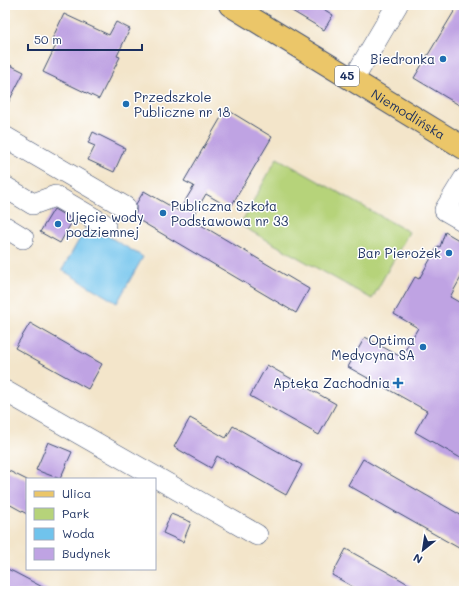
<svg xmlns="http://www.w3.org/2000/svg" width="469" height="596" font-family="Mali,sans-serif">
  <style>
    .green { fill: #b6d37a; stroke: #68816c }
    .water { fill: #70c3ec; stroke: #4679a5 }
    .building { fill: #bfa3e3 }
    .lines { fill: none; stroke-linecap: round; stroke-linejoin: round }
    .minor-casing { stroke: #3b4a6e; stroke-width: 22 }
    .major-casing { stroke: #3b4a6e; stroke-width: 24 }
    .minor { stroke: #fff; stroke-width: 21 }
    .major { stroke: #ebc669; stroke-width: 22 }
    .poi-dot { fill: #1f6fb2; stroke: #fff; stroke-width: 1.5 }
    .labels { text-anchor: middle; stroke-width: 3; stroke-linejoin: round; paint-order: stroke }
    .shield { fill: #fff; stroke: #5f6d8e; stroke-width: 1 }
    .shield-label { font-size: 12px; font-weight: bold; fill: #1b2f5e }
    .poi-label { font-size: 13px; fill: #1b2f5e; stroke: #fff; text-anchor: end }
    .street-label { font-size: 13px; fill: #1b2f5e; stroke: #fff }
  </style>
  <rect width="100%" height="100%" fill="#fff"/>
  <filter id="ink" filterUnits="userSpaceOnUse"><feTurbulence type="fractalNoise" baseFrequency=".025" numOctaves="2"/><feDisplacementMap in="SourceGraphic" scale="8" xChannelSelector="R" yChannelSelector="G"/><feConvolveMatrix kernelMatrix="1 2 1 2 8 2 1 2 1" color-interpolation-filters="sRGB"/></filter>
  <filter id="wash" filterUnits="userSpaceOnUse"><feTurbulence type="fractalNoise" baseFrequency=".012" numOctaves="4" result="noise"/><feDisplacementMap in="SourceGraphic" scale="16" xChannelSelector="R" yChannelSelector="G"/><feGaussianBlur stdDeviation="0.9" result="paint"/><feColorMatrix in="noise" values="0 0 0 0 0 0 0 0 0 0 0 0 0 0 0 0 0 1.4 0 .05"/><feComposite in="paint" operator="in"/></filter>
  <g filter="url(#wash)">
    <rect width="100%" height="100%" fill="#f3e5ca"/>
    <path class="green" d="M277,158L409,232L372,299L240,225Z"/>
    <path class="water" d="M88,224L143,257L117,303L62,270Z"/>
    <g id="blocks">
      <path class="building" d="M282,5H317L333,15L324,30Z
        M458,5H464V108L414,78Z
        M64,14L109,35L116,22L130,29L117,56L120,57L99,99L43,72L57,43L51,41Z
        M8,64L24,72L5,109V70Z
        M226,109L272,137L230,208L206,194L191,219L309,289L296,313L132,216L136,213V204L144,191L179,211L194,186L184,181Z
        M93,132L125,148L114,172L88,160L95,146L88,143Z
        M54,209L73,220L60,243L40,232Z
        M445,232L464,243V272L450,297L464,305V460L415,432L427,411L348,367L365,337L401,357L418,328L394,314L415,277L419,279L438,246L440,247Z
        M30,323L102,364L88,389L15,348Z
        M267,365L336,404L319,435L250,396Z
        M190,418L226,438L233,426L302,465L286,495L217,456L211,468L174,447Z
        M48,442L72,452L60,479L36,470Z
        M363,459L464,517V551L348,485Z
        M5,469L27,480V514L5,502Z
        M171,514L191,522L183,542L163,533Z
        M346,549L398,578L420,591H360L348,584L332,575Z
        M5,568L14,572L50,591H5Z"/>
    </g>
  </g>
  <g filter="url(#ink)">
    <use href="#blocks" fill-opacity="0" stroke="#3b4a6e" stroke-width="1"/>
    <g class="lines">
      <defs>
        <path id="minor" d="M353,80L397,5
          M5,137L125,207
          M464,179L445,210L464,221
          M5,187L33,204L55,196L105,225
          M5,227L23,238
          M5,391L257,535"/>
        <g id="major">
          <path id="s1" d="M230,5L464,148"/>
        </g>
      </defs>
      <use href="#minor" class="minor-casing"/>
      <use href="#major" class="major-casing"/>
      <use href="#minor" class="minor"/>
      <use href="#major" class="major"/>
    </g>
  </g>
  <g class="poi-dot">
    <circle cx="443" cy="59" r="4"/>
    <circle cx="126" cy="104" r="4"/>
    <circle cx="163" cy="213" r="4"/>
    <circle cx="58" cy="224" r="4"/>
    <circle cx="449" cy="253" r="4"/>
    <circle cx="423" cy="347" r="4"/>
    <path d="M396 377h4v4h4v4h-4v4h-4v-4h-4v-4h4z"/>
  </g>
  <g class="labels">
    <rect class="shield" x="335" y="66" width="24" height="20" rx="3"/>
    <g class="shield-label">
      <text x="347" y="80">45</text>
    </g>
    <g class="poi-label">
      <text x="435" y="64">Biedronka</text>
      <text x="134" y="102" text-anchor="start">Przedszkole<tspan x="134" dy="15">Publiczne nr 18</tspan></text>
      <text x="171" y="211" text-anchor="start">Publiczna Szkoła<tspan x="171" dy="15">Podstawowa nr 33</tspan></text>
      <text x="66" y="222" text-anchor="start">Ujęcie wody<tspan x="66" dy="15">podziemnej</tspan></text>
      <text x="441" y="258">Bar Pierożek</text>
      <text x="415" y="345">Optima<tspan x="415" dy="15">Medycyna SA</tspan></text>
      <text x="390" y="388">Apteka Zachodnia</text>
    </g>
    <g class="street-label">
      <text dy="5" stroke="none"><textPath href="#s1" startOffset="209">Niemodlińska</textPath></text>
    </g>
  </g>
  <rect width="469" height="596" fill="none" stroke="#fff" stroke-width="20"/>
  <rect x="26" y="478" width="130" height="92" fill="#ffffff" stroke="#a4acbf"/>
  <rect x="34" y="491" width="20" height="6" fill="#ebc669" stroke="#a4acbf"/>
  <text x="62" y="498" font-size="12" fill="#1b2f5e">Ulica</text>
  <rect x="34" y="508" width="20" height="12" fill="#b6d37a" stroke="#a4acbf"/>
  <text x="62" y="518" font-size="12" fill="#1b2f5e">Park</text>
  <rect x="34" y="528" width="20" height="12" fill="#70c3ec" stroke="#a4acbf"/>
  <text x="62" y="538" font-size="12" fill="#1b2f5e">Woda</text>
  <rect x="34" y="548" width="20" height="12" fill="#bfa3e3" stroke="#a4acbf"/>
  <text x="62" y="558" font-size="12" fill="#1b2f5e">Budynek</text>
  <g transform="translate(423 550) rotate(210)" stroke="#ffffff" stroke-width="3" paint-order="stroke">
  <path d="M0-3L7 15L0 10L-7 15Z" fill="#1b2f5e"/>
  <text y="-6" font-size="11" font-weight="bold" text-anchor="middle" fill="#1b2f5e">N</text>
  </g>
  <path d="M28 44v6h114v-6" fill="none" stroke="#1b2f5e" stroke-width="2"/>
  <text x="34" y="44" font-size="12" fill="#1b2f5e" stroke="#ffffff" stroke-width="3" paint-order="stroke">50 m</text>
</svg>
